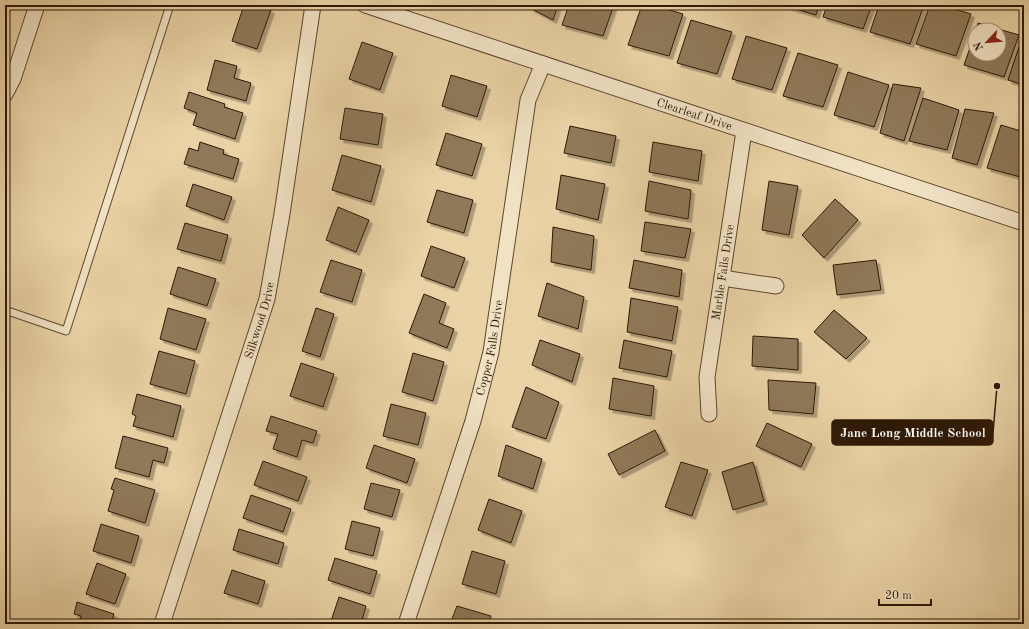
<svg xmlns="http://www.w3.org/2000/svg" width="1029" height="629" font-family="'Old Standard TT',serif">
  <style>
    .building { fill: #8f7959; stroke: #2e1906; filter: url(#shadow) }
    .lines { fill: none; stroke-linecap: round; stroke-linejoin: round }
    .service-casing { stroke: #5d472e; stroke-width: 9 }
    .minor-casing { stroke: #5d472e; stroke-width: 17 }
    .service { stroke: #f1e2c4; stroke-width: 7 }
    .minor { stroke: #f1e2c4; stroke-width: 15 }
    .labels { text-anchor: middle; stroke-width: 3; stroke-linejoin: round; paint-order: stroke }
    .street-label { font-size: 12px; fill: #2e1906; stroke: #f1e2c4 }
    .leader { fill: none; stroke: #2e1906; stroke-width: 1.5 }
    .callout-dot { fill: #2e1906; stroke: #f1e2c4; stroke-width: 1.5 }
    .callout { fill: #2e1906; stroke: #2e1906; stroke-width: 1.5 }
    .callout-label { font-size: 13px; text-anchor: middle; font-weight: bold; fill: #fff }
  </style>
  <defs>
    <filter id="shadow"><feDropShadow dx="3.5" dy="3.5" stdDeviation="0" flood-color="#0004"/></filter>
  </defs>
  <rect width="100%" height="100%" fill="#e9d2a5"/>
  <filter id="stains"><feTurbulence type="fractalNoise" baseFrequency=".005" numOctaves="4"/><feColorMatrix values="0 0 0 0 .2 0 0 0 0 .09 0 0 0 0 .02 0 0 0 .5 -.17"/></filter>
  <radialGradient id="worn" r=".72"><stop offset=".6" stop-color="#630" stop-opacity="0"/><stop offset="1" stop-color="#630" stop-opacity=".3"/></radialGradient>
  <path class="building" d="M244,5H257L271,10L257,49L232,41Z
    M531,5H558L553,20L530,8Z
    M569,5H614L603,36L562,25Z
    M642,5H653L683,14L669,56L628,45Z
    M782,5H819L816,15Z
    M827,5H872L863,29L823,17Z
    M879,5H924L910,44L870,32Z
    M930,5H942L971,14L956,56L916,44Z
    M691,20L732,32L717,74L677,63Z
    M978,23L1019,35L1004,77L964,65L975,33V54H999V30H976Z
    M746,36L787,48L772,90L732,79Z
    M1022,38H1024V85L1008,80Z
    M362,42L393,53L380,90L349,79Z
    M798,53L838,65L823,107L783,96Z
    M215,60L237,66L234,78L251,83L246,101L207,90Z
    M848,72L889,85L874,127L834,115Z
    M451,75L487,86L477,117L442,106Z
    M893,84L921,88L904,141L880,133Z
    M189,92L225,104L224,107L243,113L235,139L193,125L197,113L184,108Z
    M923,98L959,110L947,150L909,141Z
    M345,108L383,114L378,145L340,139Z
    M965,109L994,113L977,165L952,158Z
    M1001,125L1024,132V178L987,168Z
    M570,126L616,136L611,163L564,153Z
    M446,133L482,144L472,176L436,165Z
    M200,142L224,150L223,154L239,159L233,179L184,164L189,148L198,151Z
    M653,142L702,151L698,181L649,172Z
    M342,155L381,166L371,202L332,190Z
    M561,175L605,184L598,220L556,209Z
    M649,181L691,190L688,219L645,211Z
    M769,181L798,186L789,235L762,230Z
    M193,184L232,197L224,220L186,206Z
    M437,190L473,200L464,233L427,222Z
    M835,199L858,220L824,258L802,235Z
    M338,207L369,220L356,252L326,240Z
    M645,222L691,229L685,258L641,251Z
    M185,223L228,235L221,261L177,249Z
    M553,227L594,236L591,270L551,262Z
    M431,246L465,258L454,288L421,276Z
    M331,260L362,270L352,302L320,292Z
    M634,260L682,270L679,297L629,288Z
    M876,260L881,290L837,295L833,265Z
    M178,267L216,279L207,306L170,294Z
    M547,283L584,297L578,329L538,316Z
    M424,294L446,303L439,323L454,329L447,348L409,333Z
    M631,298L678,307L672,341L627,332Z
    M168,308L206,319L196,350L160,339Z
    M316,308L334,314L320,357L302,351Z
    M834,310L867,338L846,359L814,332Z
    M753,336L798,339V370L752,366Z
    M540,340L580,354L572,382L532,365Z
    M624,340L672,351L667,377L619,368Z
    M159,351L195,361L186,394L150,384Z
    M413,353L444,362L433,401L402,392Z
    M301,363L334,374L323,407L290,396Z
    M613,378L654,386L651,416L609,409Z
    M768,380L816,383L813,414L769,410Z
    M526,387L559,402L546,439L512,427Z
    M137,394L181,406L173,437L133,426L136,416L132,414Z
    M391,404L426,413L418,445L383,436Z
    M271,416L317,431L313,443L302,440L297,457L273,449L278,434L266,431Z
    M767,423L812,444L801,467L756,446Z
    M655,430L665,451L619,475L608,454Z
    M123,436L168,448L164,463L153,460L149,477L115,468Z
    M374,445L415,459L407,483L366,468Z
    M506,445L542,459L533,489L498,476Z
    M263,461L307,477L298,501L254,485Z
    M681,462L708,470L692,516L665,507Z
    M753,462L764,501L733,510L722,472Z
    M115,478L155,490L145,523L108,511L114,490L111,489Z
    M371,483L400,490L392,517L364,509Z
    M251,495L291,509L283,532L243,518Z
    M489,499L522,511L511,543L478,530Z
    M352,521L380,528L373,556L345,549Z
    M101,524L139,536L131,563L93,551Z
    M239,529L284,543L278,564L233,550Z
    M472,551L505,561L496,594L462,584Z
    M335,558L377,571L370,594L328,580Z
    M97,563L126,574L115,604L86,594Z
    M232,570L265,581L258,604L224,593Z
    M339,597L366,606L361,624H330Z
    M77,602L114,614L111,624H79L81,616L74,614Z
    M457,606L491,616L488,624H450Z
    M216,619L232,624H215Z"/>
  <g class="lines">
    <defs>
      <path id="service" d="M5,310L66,331L170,5"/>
      <g id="minor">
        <path id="s1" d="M365,5L1024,223"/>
        <path d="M5,94L13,79L37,5"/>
        <path d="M722,278L776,286"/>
        <path id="s2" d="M709,414L707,377L744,131"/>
        <path id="s3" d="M162,624L267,299L282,214L313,5"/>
        <path id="s4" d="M406,624L473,421L491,352L528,100L543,64"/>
      </g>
    </defs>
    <use href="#service" class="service-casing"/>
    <use href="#minor" class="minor-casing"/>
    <use href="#service" class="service"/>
    <use href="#minor" class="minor"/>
  </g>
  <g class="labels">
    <g class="street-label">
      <text dy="4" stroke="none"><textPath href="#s1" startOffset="347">Clearleaf Drive</textPath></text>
      <text dy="4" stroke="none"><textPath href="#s2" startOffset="143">Marble Falls Drive</textPath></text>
      <text dy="4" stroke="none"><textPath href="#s3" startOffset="319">Silkwood Drive</textPath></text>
      <text dy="4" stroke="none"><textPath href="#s4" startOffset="289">Copper Falls Drive</textPath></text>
    </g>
  </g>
  <path class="leader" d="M997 386L993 433"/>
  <circle class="callout-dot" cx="997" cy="386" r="4"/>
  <rect class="callout" x="832" y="420" width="161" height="25" rx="4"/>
  <g class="callout-label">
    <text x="913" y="437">Jane Long Middle School</text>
  </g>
  <rect width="1029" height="629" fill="none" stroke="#e9d2a5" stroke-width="20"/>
  <rect x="6" y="6" width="1017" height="617" fill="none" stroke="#2e1906" stroke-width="2"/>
  <rect x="10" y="10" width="1009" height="609" fill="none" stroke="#2e1906"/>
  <g transform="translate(987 42) rotate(244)"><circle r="19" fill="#f1e2c4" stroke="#a39278"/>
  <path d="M0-3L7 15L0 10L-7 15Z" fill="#8f2418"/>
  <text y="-6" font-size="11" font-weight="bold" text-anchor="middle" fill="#2e1906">N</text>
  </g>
  <path d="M879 599v6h52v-6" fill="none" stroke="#2e1906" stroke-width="2"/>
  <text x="885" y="599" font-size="12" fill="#2e1906" stroke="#f1e2c4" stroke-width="3" paint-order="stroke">20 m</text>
  <rect width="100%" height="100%" filter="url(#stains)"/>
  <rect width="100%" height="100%" fill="url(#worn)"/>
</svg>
